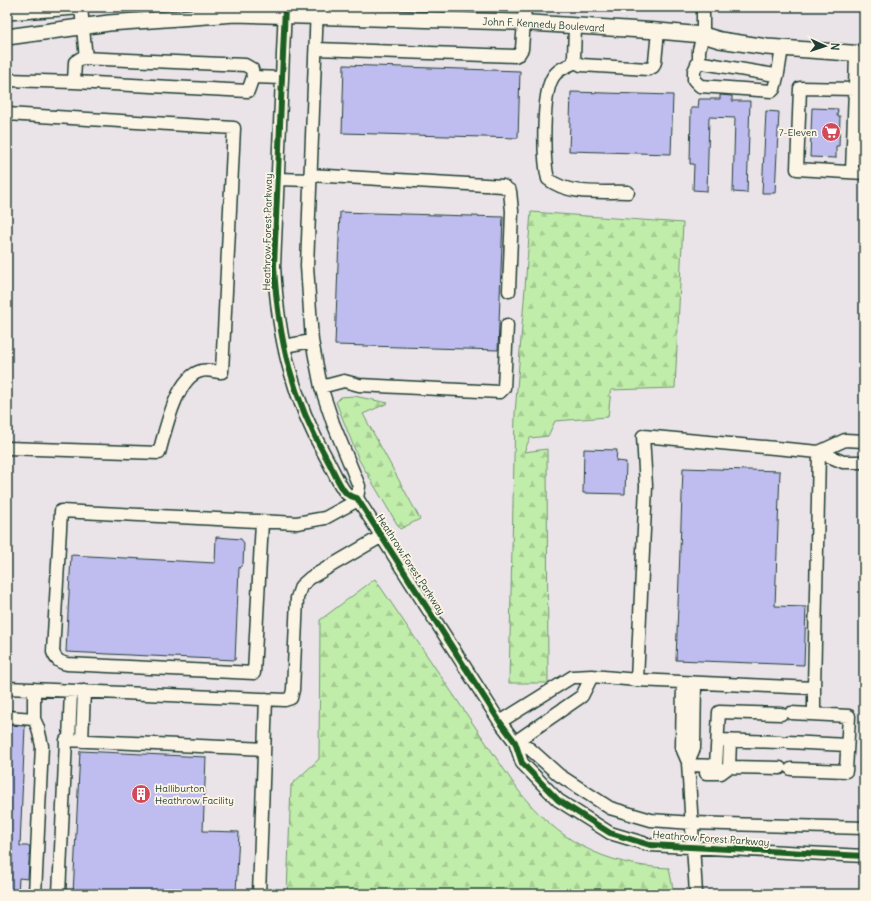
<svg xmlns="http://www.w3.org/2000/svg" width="871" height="901" font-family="Delius,sans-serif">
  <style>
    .forest { fill: url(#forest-firs); stroke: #70956f }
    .building { fill: #bfbdef; stroke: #1f3d34 }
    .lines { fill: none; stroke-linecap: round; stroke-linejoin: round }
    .minor-casing { stroke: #1f3d34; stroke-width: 15 }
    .major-casing { stroke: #1f3d34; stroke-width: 18 }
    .minor { stroke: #fcf5e5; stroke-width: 12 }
    .major { stroke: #fcf5e5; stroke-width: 15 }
    .cycleway-casing { stroke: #fcf5e5; stroke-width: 8 }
    .cycleway { stroke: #1b5e20; stroke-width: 6 }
    .labels { text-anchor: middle; stroke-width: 3.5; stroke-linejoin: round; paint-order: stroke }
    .street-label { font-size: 10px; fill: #1f3d34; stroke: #fcf5e5 }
    .poi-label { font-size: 10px; fill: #1f3d34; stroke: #fcf5e5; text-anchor: end }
  </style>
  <defs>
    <pattern id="forest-firs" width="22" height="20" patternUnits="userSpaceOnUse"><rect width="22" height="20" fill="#c1edaa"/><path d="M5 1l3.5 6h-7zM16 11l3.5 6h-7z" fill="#a5cc93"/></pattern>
  </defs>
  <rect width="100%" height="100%" fill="#eae4e8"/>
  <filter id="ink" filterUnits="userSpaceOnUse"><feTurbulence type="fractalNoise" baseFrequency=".025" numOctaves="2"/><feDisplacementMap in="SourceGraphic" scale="8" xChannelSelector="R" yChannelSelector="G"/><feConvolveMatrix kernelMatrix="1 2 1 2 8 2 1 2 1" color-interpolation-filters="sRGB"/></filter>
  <g filter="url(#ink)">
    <path class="forest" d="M531,212L683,223L675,388L611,390L608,417L555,421L548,436L530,438L524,452L547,449L548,683H509L515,414Z
      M354,396L388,403L363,414L420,519L400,529L359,460L336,402L341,397Z
      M375,579L518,790C557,840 604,866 669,868L674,894H287L291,785L319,759L320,620Z"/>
    <path class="building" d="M344,65L520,71L518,138L342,133Z
      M571,92L673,95L671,154L569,151Z
      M720,95L732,96V101H750L747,193L733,192L735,118L709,117L707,191L693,190L694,164H690L691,108H698L699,99H720Z
      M812,108L838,109L837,116H840L839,146H836V158L810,157Z
      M766,111L779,112L775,193H762Z
      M340,212L503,217L498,350L335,345Z
      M584,449L617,450L616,461L626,462L625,494L583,493Z
      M683,468L780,471L775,606L806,607L804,665L676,660Z
      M216,537L241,539L244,543L243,564L239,568L235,660L66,652L71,555L215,563Z
      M7,725L25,726L20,846H30L28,879L19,878L18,894H7Z
      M80,751L206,757L203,831L239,832L236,894H73Z"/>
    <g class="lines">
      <defs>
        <path id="minor" d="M81,7L86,59
          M285,7L274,266C278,339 292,398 328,461C333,470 340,487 346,493C348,496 354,497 357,498L500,722L515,742L522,763L558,800L610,833L650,845L864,856
          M317,7L307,266L312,341L321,387L333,423L359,486L357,498
          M703,7V35L699,50V60L703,63L775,75L778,73L782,48
          M575,26L574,58L576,62L581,65L648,69L653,67L655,62L658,31
          M316,49L515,56L519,54L522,49L525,7
          M856,54L855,89L800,88L797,169L864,173
          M699,60L694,71V80L700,86L772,91L774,89L778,73
          M576,62C567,66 558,69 553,77C542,94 543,159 548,179C569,196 602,191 628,192
          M253,77L248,91L74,82L75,62L81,58L245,65L252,69L253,77L282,78
          M7,80L74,82
          M7,114L234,128L222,372C216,372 207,369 201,371C176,377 165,432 159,453L7,448
          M852,172L855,89H864
          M310,175L503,186L510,191L512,211L509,291
          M278,179L310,180
          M284,346L312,341
          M321,387L344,381L359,385L500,392L504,388L507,325
          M819,452L845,440L864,441
          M262,522L254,673L67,664C59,662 56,660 53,652L61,511L297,523L325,518L358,500
          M637,680L814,688L819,452
          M683,683L682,748L688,762L696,894
          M7,688L285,700L291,698L293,690L297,598L301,586L310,578L382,536
          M34,689V719L38,728L42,746L35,894
          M814,714V688
          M7,717L34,719
          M500,722L572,677L592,676L637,680L646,486L643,436L819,452L843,462H864
          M69,740L71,691
          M718,740L780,742
          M82,741L84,691
          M515,742L530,749L559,775L610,808L651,820L692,823L864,828
          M515,742L582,696L592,676
          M788,742L847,745
          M688,762L694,748L695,683
          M688,765L716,766L719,712L781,714
          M729,767L730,741
          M791,769L846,771L849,716L791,713
          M706,773H721L729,767L780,768
          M59,894L66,740L264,749
          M259,894L266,699"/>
        <g id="major">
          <path d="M7,12L75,7"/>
          <path id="s1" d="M7,37L109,23L235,14L515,22L658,31L703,35L720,40L767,47L864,54"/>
        </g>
      </defs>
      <use href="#minor" class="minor-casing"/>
      <use href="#major" class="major-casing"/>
      <use href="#minor" class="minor"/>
      <use href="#major" class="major"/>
      <defs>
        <path id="cycleway" d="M285,7L274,266C278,339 292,398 328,461C333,470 340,487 346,493C348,496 354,497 357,498L500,722L515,742L522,763L558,800L610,833L650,845L864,856"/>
      </defs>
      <use href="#cycleway" class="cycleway-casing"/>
      <use href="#cycleway" class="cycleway"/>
    </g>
  </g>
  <defs>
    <symbol id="supermarket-disc" viewBox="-11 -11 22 22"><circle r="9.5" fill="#d1495b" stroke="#fcf5e5"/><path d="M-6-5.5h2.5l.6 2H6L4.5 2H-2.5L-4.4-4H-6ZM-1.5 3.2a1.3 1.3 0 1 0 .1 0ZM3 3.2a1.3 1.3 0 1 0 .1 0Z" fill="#fff"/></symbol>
    <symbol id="building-disc" viewBox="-11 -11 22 22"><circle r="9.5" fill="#d1495b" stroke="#fcf5e5"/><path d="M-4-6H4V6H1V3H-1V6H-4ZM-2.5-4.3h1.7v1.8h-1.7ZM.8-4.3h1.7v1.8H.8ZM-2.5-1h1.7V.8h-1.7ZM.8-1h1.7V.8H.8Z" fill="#fff"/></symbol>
  </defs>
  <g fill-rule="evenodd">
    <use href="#supermarket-disc" x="820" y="121" width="22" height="22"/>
    <use href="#building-disc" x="130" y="783" width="22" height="22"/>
  </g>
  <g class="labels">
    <g class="street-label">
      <text dy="4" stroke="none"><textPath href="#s1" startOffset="538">John F. Kennedy Boulevard</textPath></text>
      <text transform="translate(267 232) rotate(-89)" y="4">Heathrow Forest Parkway</text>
      <text transform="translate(411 564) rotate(57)" y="4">Heathrow Forest Parkway</text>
      <text transform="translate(711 838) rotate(4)" y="4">Heathrow Forest Parkway</text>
    </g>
    <g class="poi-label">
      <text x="817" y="136">7-Eleven</text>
      <text x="155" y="792" text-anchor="start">Halliburton<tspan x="155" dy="12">Heathrow Facility</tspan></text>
    </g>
  </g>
  <rect width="871" height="901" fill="none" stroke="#fcf5e5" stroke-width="24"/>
  <rect x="12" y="12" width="847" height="877" fill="none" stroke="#1f3d34" stroke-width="1.5" filter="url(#ink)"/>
  <g transform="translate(825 46) rotate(93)" stroke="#fcf5e5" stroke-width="3" paint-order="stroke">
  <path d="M0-3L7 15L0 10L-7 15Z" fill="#1f3d34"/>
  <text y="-6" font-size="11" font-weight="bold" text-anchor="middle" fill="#1f3d34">N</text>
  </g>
</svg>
